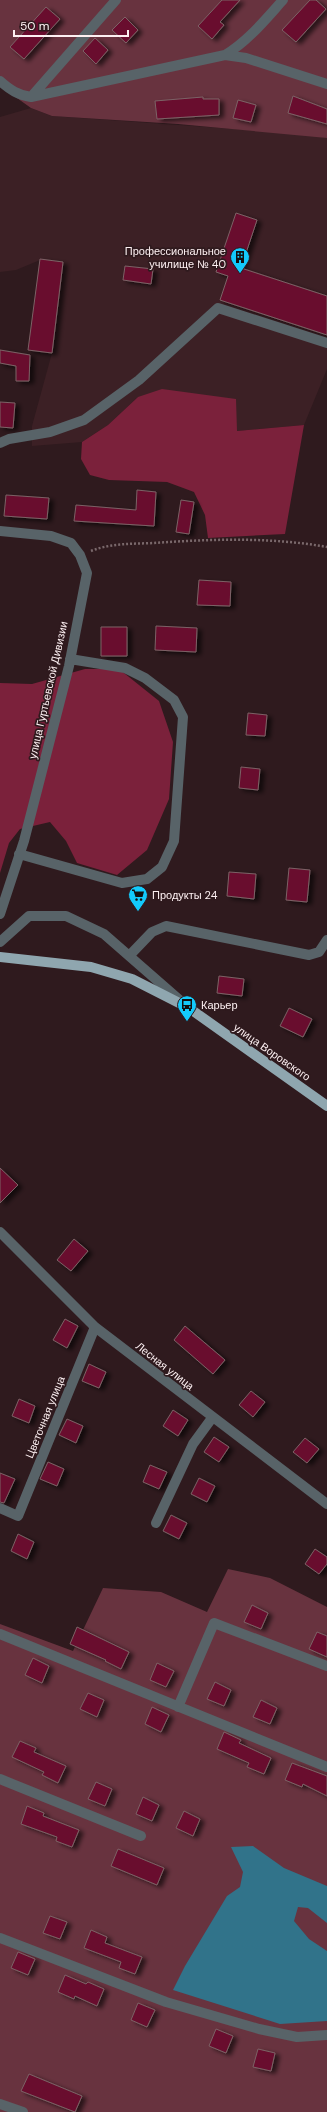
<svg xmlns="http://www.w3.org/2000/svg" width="327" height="2112" font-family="'DM Sans',sans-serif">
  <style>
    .built { fill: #3c2025 }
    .green { fill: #68333f }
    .forest { fill: #7b213b }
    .water { fill: #31738a }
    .building { fill: #690d2d; stroke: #7c6266; filter: url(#shadow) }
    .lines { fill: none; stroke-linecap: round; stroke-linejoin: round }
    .path { stroke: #7a686b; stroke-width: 2.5; stroke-dasharray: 2 2; stroke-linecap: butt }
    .minor { stroke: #586368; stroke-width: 10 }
    .major { stroke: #8fa6af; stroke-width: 10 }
    .labels { text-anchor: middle; stroke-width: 3.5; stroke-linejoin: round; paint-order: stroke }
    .poi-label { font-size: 11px; fill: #fdf0f2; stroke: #2f1a1e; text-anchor: start }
    .street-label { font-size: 11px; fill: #fdf0f2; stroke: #2f1a1e }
  </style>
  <defs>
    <filter id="shadow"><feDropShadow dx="4.5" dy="2.5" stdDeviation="2" flood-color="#0009"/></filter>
  </defs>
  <rect width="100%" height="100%" fill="#2f1a1e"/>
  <path class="built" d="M31,108L52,116L304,134L327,138V369L304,425L237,431L138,397L108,425L82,442L32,446V426L52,353L28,350L40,260L16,270L0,272V117Z"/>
  <path class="green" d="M0,0H327V138L178,124L52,116L31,108L0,86Z
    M228,1569L270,1578L327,1607V2112H0V1624L73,1651L103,1588L161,1592L207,1612Z"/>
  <path class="forest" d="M162,389L236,399L237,431L304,425L285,534L208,538L205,515L194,492L167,482L109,480L90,475L81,459L82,442L108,425L138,397Z
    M85,669H119L159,701L173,742L169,799L147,850L117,875L77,863L66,841L50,822L20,829L9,843L0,873V683L32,684Z"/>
  <path class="water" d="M253,1846L284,1868L327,1886V1923L308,1908L298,1907L294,1921L309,1939L327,1951V2021L280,2024L173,1990L185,1966L227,1896L240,1887L243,1872L231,1847Z"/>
  <path class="building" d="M222,0H240L220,22L224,25L212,39L198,26Z
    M310,0H316L326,9L296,42L282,30Z
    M46,7L60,19L24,59L10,47Z
    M125,17L138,30L126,43L112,30Z
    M95,38L108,50L96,64L83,51Z
    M293,96L327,109V124L288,113Z
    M203,97V99H219V115L157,119L155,101Z
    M238,100L256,105L251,122L233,118Z
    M236,213L257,220L241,268L327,296V335L220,300L228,276L216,272Z
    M40,259L63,262L52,353L28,350Z
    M125,266L153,269L151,284L123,280Z
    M0,350L30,355L29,381H16V366L0,363Z
    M0,402L15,403L13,428L0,427Z
    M137,490L156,492L154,526L74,521L76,505L136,510Z
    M6,495L49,498L47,519L4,516Z
    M181,500L194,502L189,534L176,532Z
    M199,580L231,582L230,606L197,605Z
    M156,626L197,628L196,652L155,650Z
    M101,627H127V656H101Z
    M248,713L267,715L265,736L246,735Z
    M241,767L260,769L258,790L239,788Z
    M289,868L310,870L307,902L286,900Z
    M229,872L256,874L254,899L227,896Z
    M219,976L244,979L242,996L217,993Z
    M289,1008L312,1019L303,1037L280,1026Z
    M0,1168L18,1185L0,1203Z
    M74,1239L88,1251L71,1271L57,1260Z
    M65,1319L78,1326L67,1348L53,1340Z
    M185,1326L225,1360L213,1374L174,1340Z
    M89,1364L106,1372L99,1388L82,1381Z
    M251,1391L265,1402L253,1417L239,1405Z
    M19,1399L35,1406L29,1423L12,1416Z
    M173,1410L188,1420L178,1436L163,1426Z
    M67,1419L83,1426L76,1443L59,1435Z
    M214,1437L229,1447L219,1462L204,1452Z
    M305,1438L319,1449L307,1463L293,1452Z
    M48,1462L64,1469L57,1486L40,1479Z
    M150,1465L167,1472L159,1489L143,1482Z
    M0,1473L15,1479L4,1503L0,1502Z
    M199,1478L215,1486L207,1502L191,1494Z
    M171,1515L187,1523L179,1539L163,1531Z
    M18,1534L34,1542L27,1559L11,1551Z
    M315,1549L327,1557V1564L319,1574L305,1564Z
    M252,1605L268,1613L261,1629L244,1622Z
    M77,1627L129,1652L121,1669L105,1661L106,1660L70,1644Z
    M317,1632L327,1636V1657L309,1649Z
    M33,1658L49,1666L42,1683L25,1675Z
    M157,1663L174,1671L166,1687L150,1680Z
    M215,1682L231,1690L224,1706L207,1699Z
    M88,1693L104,1700L97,1717L80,1709Z
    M261,1700L277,1708L270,1724L253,1717Z
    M152,1707L169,1715L161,1732L145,1724Z
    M224,1732L241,1740L239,1743L271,1758L264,1774L247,1767L249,1763L217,1749Z
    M20,1741L36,1748L34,1752L66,1766L58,1783L42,1775L44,1772L12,1757Z
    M292,1763L327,1776V1796L303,1784L302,1787L285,1780Z
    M96,1782L112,1789L105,1806L88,1799Z
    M143,1797L159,1805L152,1821L136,1814Z
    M27,1806L44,1813L43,1816L79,1830L72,1847L56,1841L57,1837L21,1824Z
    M184,1811L200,1819L193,1836L176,1828Z
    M118,1849L164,1868L157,1885L111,1866Z
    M50,1916L67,1922L60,1939L43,1933Z
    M91,1930L107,1937L105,1943L142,1957L135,1974L119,1968L121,1962L84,1948Z
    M18,1952L35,1959L28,1975L11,1968Z
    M65,1975L86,1984L88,1982L104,1989L97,2006L75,1996L74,1999L58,1992Z
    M138,2003L155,2010L147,2027L131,2020Z
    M216,2029L233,2036L226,2053L209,2046Z
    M258,2049L275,2053L271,2071L253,2067Z
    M29,2074L82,2096L75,2112L21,2091Z"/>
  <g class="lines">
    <path class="path" d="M91,551C111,543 132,544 154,543C211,539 271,537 327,547"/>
    <path class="minor" d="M225,55C248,41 265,20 283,0
      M0,81C10,90 18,95 31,97L225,55L246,58L327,84
      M31,97L116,0
      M0,443L9,439L50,432L84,420L139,380L218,308L327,343
      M0,531L51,536L71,543L80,555L87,573L69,666L24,841L0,914
      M19,854L122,883L147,879L162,867L174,841L183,717L174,700L145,678L125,668L70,659
      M0,942L29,916H66L104,934L183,1003
      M129,956L152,932L166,926L309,955L319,952L327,940
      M0,1232L95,1327L327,1504
      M0,1508L18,1516L95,1327
      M156,1523L193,1444L212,1418
      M0,1634L327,1767
      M178,1707L214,1623L327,1666
      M0,1779L141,1836
      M0,1938L166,2002L259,2029L297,2037L327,2035
      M0,2104L23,2112"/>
    <path class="major" d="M0,957L91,967L132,979L189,1008L327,1106"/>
  </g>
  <defs>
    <symbol id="building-pin" viewBox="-11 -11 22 30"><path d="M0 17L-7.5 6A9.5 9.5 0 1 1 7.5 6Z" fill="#13cafb" stroke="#2f1a1e"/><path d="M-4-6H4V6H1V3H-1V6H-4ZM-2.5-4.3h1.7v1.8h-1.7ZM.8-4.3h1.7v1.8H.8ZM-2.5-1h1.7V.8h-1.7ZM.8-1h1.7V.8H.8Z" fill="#111"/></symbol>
    <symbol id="supermarket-pin" viewBox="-11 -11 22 30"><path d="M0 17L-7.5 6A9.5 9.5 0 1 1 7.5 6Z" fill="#13cafb" stroke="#2f1a1e"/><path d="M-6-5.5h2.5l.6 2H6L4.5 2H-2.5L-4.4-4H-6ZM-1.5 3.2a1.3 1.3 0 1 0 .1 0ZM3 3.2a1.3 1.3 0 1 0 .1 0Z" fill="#111"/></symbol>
    <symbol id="bus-pin" viewBox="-11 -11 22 30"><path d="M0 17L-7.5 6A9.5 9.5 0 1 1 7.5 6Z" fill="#13cafb" stroke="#2f1a1e"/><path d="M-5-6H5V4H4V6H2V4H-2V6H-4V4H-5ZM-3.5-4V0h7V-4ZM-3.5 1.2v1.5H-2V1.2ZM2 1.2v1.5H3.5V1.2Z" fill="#111"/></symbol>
  </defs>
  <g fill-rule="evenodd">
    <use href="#building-pin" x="229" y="246" width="22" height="30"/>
    <use href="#supermarket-pin" x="127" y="884" width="22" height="30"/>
    <use href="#bus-pin" x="176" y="994" width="22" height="30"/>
  </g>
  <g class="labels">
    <g class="poi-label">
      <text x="226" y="255" text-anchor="end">Профессиональное<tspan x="226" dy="13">училище № 40</tspan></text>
      <text x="152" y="899">Продукты 24</text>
      <text x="201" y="1009">Карьер</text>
    </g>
    <g class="street-label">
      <text transform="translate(48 690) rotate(-77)" y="4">улица Гуртьевской Дивизии</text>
      <text transform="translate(272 1052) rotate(35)" y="4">улица Воровского</text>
      <text transform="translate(165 1366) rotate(38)" y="4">Лесная улица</text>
      <text transform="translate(45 1417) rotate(-68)" y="4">Цветочная улица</text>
    </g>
  </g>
  <path d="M14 30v6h114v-6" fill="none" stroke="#fdf0f2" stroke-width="2"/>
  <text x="20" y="30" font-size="12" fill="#fdf0f2" stroke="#2f1a1e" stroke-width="3" paint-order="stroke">50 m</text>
</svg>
